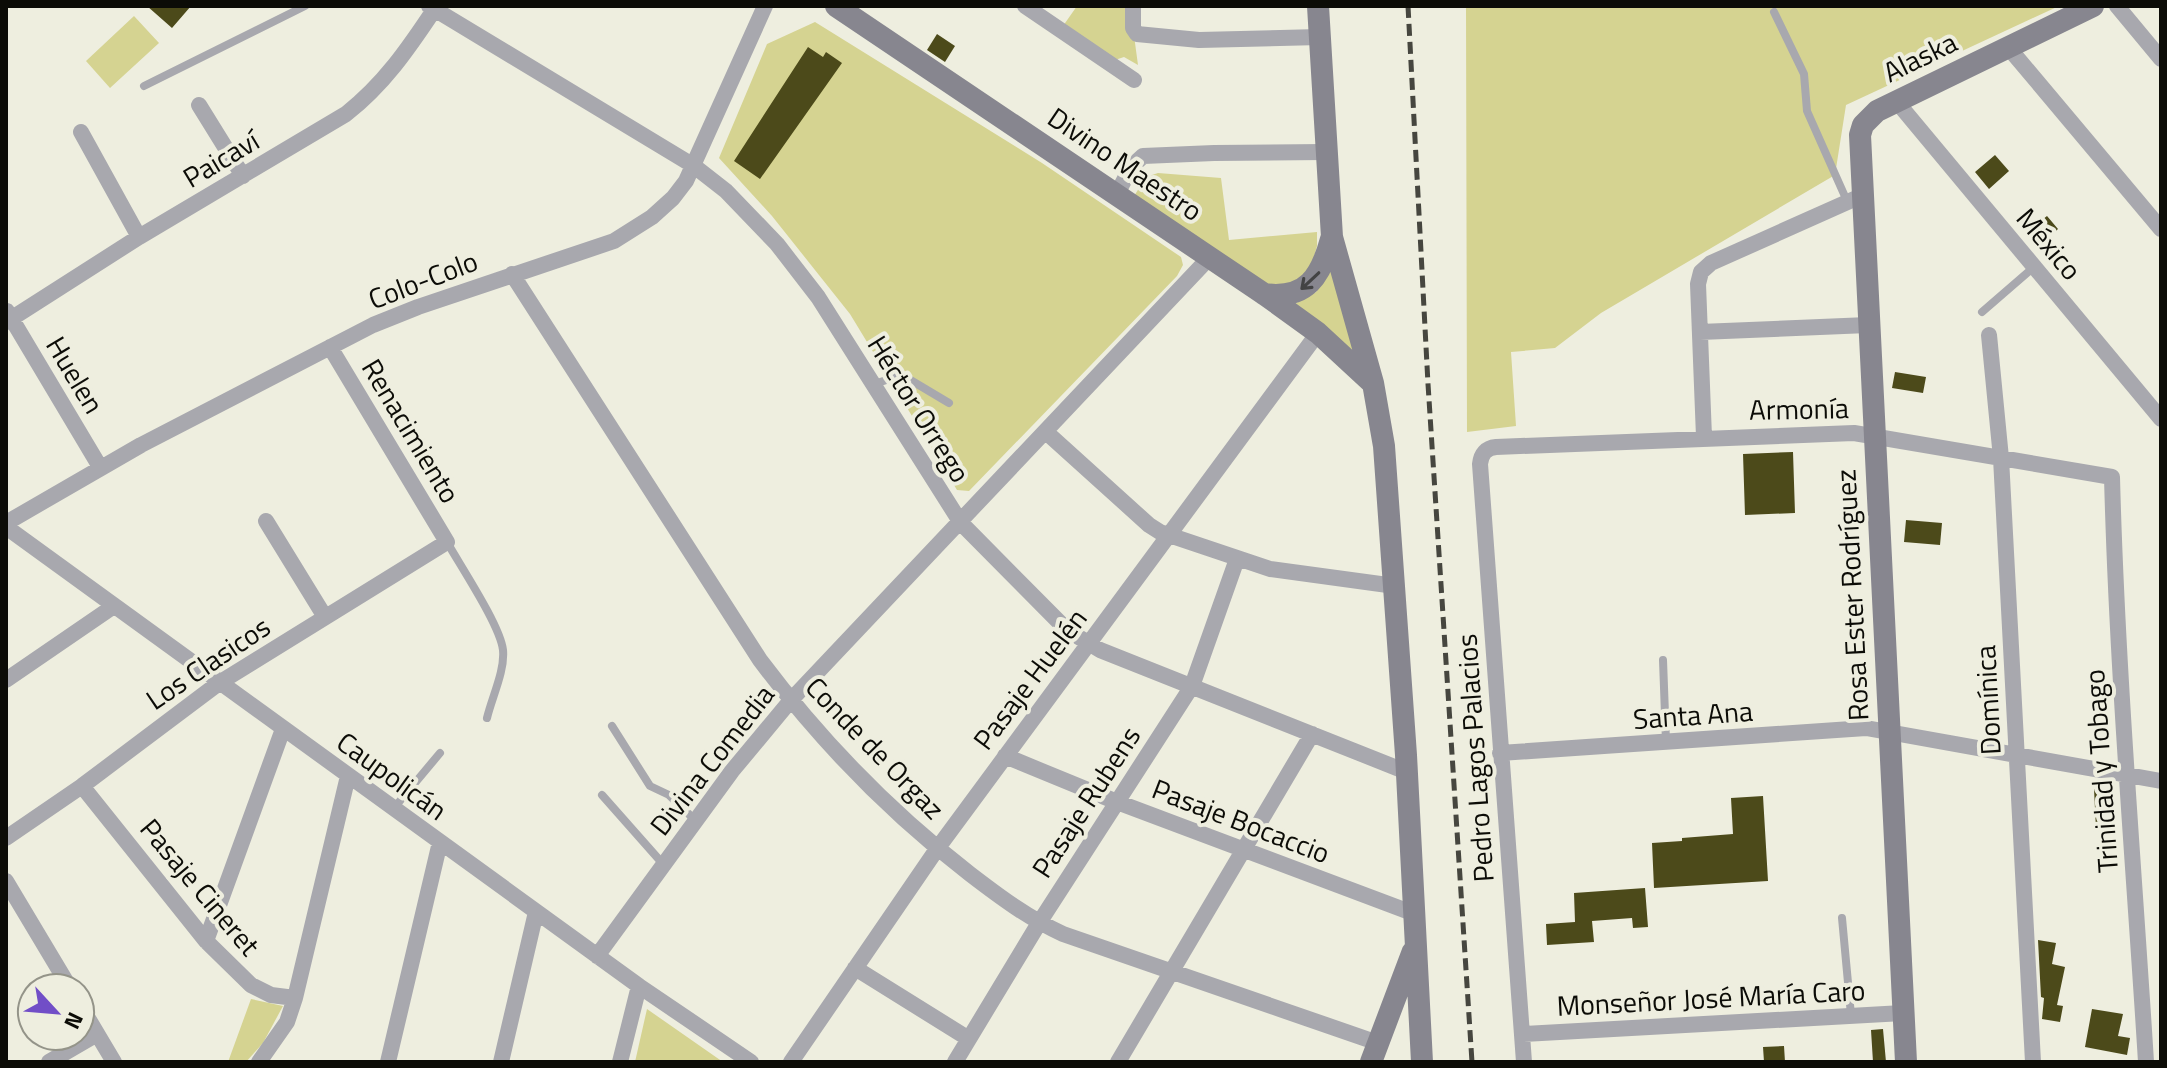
<svg xmlns="http://www.w3.org/2000/svg" width="2167" height="1068" font-family="'Titillium Web',sans-serif">
  <style>
    .green { fill: #d5d391 }
    .building { fill: #4c4a1a }
    .lines { fill: none; stroke-linecap: round; stroke-linejoin: round }
    .lane { stroke: #a8a8ae; stroke-width: 8 }
    .street { stroke: #a8a8ae; stroke-width: 16 }
    .secondary { stroke: #87868f; stroke-width: 22 }
    .rail { stroke: #46463f; stroke-width: 5; stroke-dasharray: 12 6; stroke-linecap: butt }
    .oneway { stroke: #434344 }
    .labels { text-anchor: middle; stroke-width: 8; stroke-linejoin: round; paint-order: stroke }
    .street-label { font-size: 28px; fill: #0c0c07; stroke: #eeeedf }
  </style>
  <rect width="100%" height="100%" fill="#eeeedf"/>
  <path class="green" d="M1077,6H1130L1138,65L1124,57L1115,60L1063,26Z
    M1466,6H2059L1846,105L1835,175L1601,313L1555,348L1511,352L1516,426L1467,432Z
    M134,16L159,43L110,88L86,61Z
    M815,22L1042,163L1181,257L1183,265L1177,276L969,491L957,490L850,314L772,216L719,158L767,44Z
    M1158,173L1221,178L1229,240L1317,232V246L1310,272L1273,293L1131,201L1146,177Z
    M1331,267L1356,351L1348,350L1293,305L1316,292Z
    M251,999L283,1006L263,1043L246,1062H228Z
    M647,1009L723,1062H635Z"/>
  <path class="building" d="M147,6H191L172,28Z
    M937,34L955,46L945,62L927,50Z
    M808,47L823,57L826,52L842,63L760,179L734,161Z
    M1995,155L2009,171L1989,189L1975,172Z
    M2047,216L2058,229L2040,245L2028,231Z
    M1895,372L1926,377L1923,393L1892,388Z
    M1793,452L1795,513L1745,515L1743,454Z
    M1906,520L1942,523L1940,545L1904,542Z
    M2115,788L2116,828L2096,829L2094,789Z
    M1763,796L1768,881L1654,888L1652,843L1682,841V838L1733,834L1731,798Z
    M1645,888L1648,927L1633,928L1632,918L1592,921L1594,942L1547,945L1546,924L1575,922L1574,893Z
    M2038,940L2056,943L2052,964L2065,967L2057,1005L2063,1006L2060,1022L2042,1019L2044,998L2041,997Z
    M2092,1009L2123,1014L2118,1036L2130,1038L2127,1055L2085,1047Z
    M1883,1029L1886,1062H1873L1871,1030Z
    M1784,1046L1785,1062H1764L1763,1047Z"/>
  <g class="lines">
    <path class="lane" d="M1774,12L1804,74L1807,111L1847,201
      M144,86L305,6
      M1982,312L2034,267
      M874,384L902,375L949,403
      M447,542C461,567 500,625 503,650C505,671 492,697 487,718
      M1663,660L1666,742
      M612,726L650,786L669,795L696,821
      M602,795L663,864
      M394,808L440,753
      M1842,918L1851,1015"/>
    <path class="street" d="M429,6L694,166L726,191L777,244L818,297L961,523L1067,630L1100,650L1407,772
      M1025,6L1134,80
      M1133,6V28L1137,34L1199,40L1320,37
      M2117,6L2161,59
      M2008,47L2161,229
      M1897,102L2161,419
      M199,105L243,176
      M81,132L139,237
      M1117,194L1131,167L1143,156L1214,153L1325,152
      M512,274L760,660C820,740 891,813 970,874C1000,897 1028,918 1063,934L1378,1043
      M7,311L100,467
      M6,322L139,237L346,114C384,84 408,49 434,10
      M1700,332L1868,325
      M1989,335L2001,458L2033,1062
      M1046,432L1149,525L1160,532L1270,569L1395,586
      M1704,437L1698,284L1701,272L1711,263L1861,196
      M266,521L325,617
      M6,523L141,445L373,325L418,307L614,241L652,217L673,198L686,181L765,6
      M6,527L639,986L751,1062
      M6,680L114,606
      M1500,753L1866,728L2161,781
      M1005,756L1117,802L1415,914
      M82,786L206,941L251,985L271,995L295,998
      M6,838L82,786L219,683L447,542L330,347
      M6,881L70,988
      M206,941L283,729
      M597,956L732,771L791,700L1210,257
      M855,968L969,1039
      M80,1005L114,1062
      M1523,1034L1903,1013
      M49,1062L97,1034
      M259,1062L287,1022L295,998L348,776
      M388,1062L440,842
      M501,1062L536,912
      M620,1062L639,986
      M791,1062L937,849L1318,333
      M955,1062L1039,923L1192,686L1237,559
      M1118,1062L1312,734
      M1524,1062L1480,464C1481,454 1486,448 1496,447L1854,433L2112,477C2117,672 2134,867 2146,1062"/>
    <path class="secondary" d="M836,6L1264,294L1318,333L1371,382
      M1318,6L1332,237L1373,383L1384,446L1406,755L1422,1062
      M1264,294C1307,300 1321,276 1331,239
      M1371,1062L1413,951
      M1906,1062L1860,135L1863,125L1877,111L2093,6"/>
    <path class="rail" d="M1408,6L1428,384L1472,1062"/>
  </g>
  <defs><path id="oneway-shaft" d="M-6 0H5M1.5-3L5.5 0L1.5 3" fill="none" stroke-width="1.6" stroke-linecap="round" stroke-linejoin="round" transform="scale(2)"/></defs>
  <use class="oneway" href="#oneway-shaft" transform="translate(1310 281) rotate(137)"/>
  <g class="labels">
    <g class="street-label">
      <text transform="translate(1920 57) rotate(-26)" y="10">Alaska</text>
      <text transform="translate(221 159) rotate(-31)" y="10">Paicaví</text>
      <text transform="translate(1125 164) rotate(34)" y="10">Divino Maestro</text>
      <text transform="translate(2049 244) rotate(50)" y="10">México</text>
      <text transform="translate(423 280) rotate(-21)" y="10">Colo-Colo</text>
      <text transform="translate(75 375) rotate(59)" y="10">Huelen</text>
      <text transform="translate(919 409) rotate(58)" y="10">Héctor Orrego</text>
      <text transform="translate(1799 409) rotate(-1)" y="10">Armonía</text>
      <text transform="translate(411 431) rotate(59)" y="10">Renacimiento</text>
      <text transform="translate(1852 595) rotate(-93)" y="10">Rosa Ester Rodríguez</text>
      <text transform="translate(208 663) rotate(-34)" y="10">Los Clasicos</text>
      <text transform="translate(1030 679) rotate(-53)" y="10">Pasaje Huelén</text>
      <text transform="translate(1988 700) rotate(-93)" y="10">Domínica</text>
      <text transform="translate(1693 715) rotate(-4)" y="10">Santa Ana</text>
      <text transform="translate(875 748) rotate(46)" y="10">Conde de Orgaz</text>
      <text transform="translate(1475 758) rotate(-94)" y="10">Pedro Lagos Palacios</text>
      <text transform="translate(712 760) rotate(-52)" y="10">Divina Comedia</text>
      <text transform="translate(2101 771) rotate(-94)" y="10">Trinidad y Tobago</text>
      <text transform="translate(392 776) rotate(36)" y="10">Caupolicán</text>
      <text transform="translate(1086 802) rotate(-57)" y="10">Pasaje Rubens</text>
      <text transform="translate(1241 821) rotate(21)" y="10">Pasaje Bocaccio</text>
      <text transform="translate(200 887) rotate(50)" y="10">Pasaje Cineret</text>
      <text transform="translate(1711 998) rotate(-3)" y="10">Monseñor José María Caro</text>
    </g>
  </g>
  <rect width="2167" height="1068" fill="none" stroke="#0c0c07" stroke-width="16"/>
  <g transform="translate(56 1012) rotate(116)"><circle r="38" fill="#eeeedf" stroke="#949489" stroke-width="2"/>
  <path d="M0-6L14 30L0 20L-14 30Z" fill="#714ec7"/>
  <text y="-12" font-size="22" font-weight="bold" text-anchor="middle" fill="#0c0c07">N</text>
  </g>
</svg>
